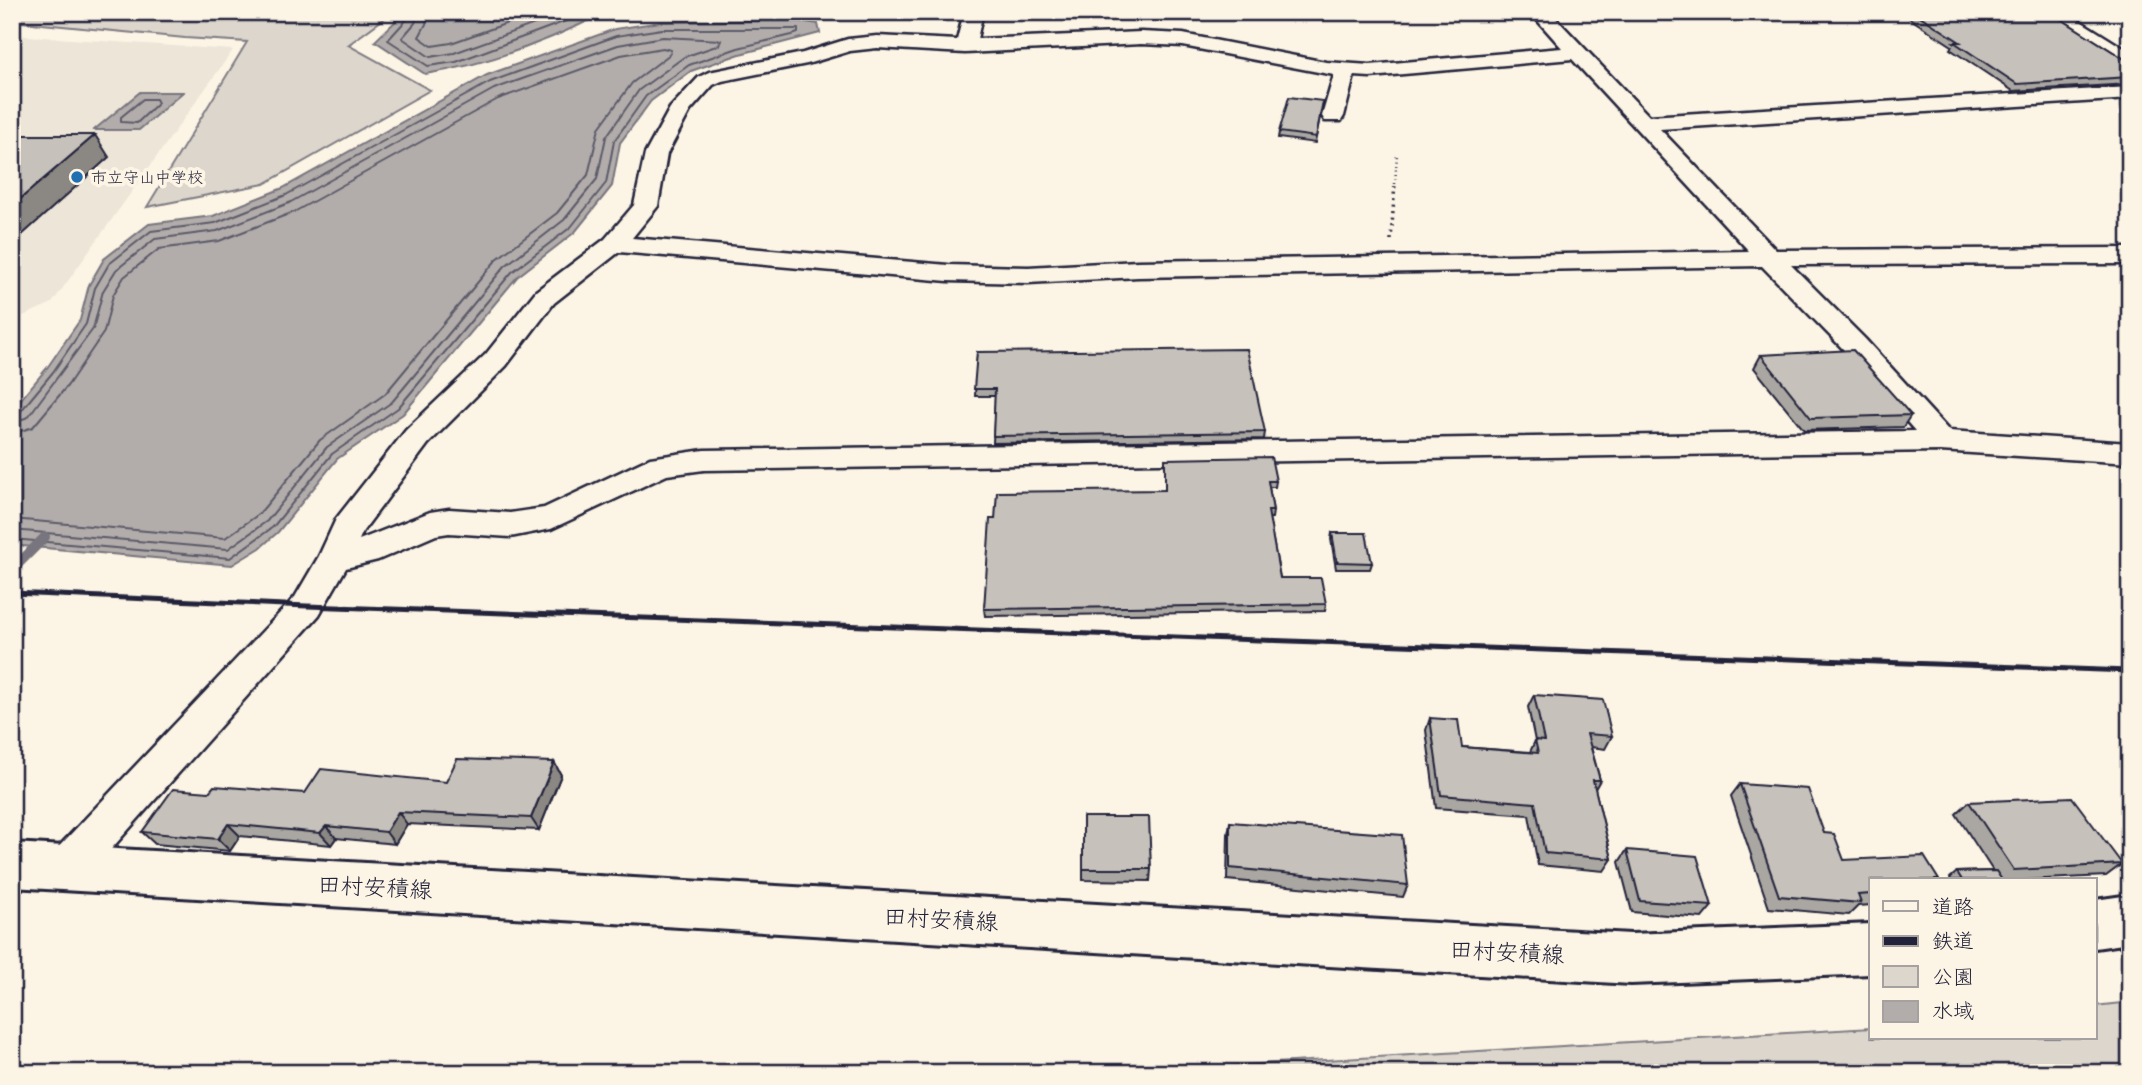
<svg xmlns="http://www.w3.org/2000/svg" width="2142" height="1085" font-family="Sriracha,'Klee One',sans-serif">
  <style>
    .built { fill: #ece5d8 }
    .green { fill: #dcd6cc; stroke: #7f7c84; stroke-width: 2 }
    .water { fill: #b2adab; stroke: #78757e; stroke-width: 2 }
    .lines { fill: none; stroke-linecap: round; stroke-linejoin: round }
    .shore { stroke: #5c5a68; stroke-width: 2 }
    .stream { stroke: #78757e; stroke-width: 10 }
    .street-casing { stroke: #22223b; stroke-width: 5 }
    .secondary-casing { stroke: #22223b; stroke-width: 6 }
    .path-far1 { stroke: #22223b; stroke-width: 2.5; stroke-dasharray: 1 3.5; stroke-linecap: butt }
    .path { stroke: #22223b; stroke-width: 3.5; stroke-dasharray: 2 4.5; stroke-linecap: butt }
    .street { fill: #fcf5e5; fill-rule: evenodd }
    .secondary { fill: #fcf5e5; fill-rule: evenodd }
    .rail { stroke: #22223b; stroke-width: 5 }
    .wall { fill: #aaa6a1; stroke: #22223b; stroke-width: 2 }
    .shaded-wall { fill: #8b8783; stroke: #22223b; stroke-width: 2 }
    .building { fill: #c6c1bb; stroke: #22223b; stroke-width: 2 }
    .poi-dot { fill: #1f6fb2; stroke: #fcf5e5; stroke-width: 2.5 }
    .labels { text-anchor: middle; stroke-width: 7; stroke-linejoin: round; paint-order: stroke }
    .far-poi-label { font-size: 16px; fill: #22223b; stroke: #fcf5e5; text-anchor: start }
    .near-street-label { font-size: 23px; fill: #22223b; stroke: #fcf5e5 }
  </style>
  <rect width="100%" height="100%" fill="#fcf5e5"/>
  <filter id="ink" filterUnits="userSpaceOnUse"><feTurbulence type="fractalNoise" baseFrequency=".0143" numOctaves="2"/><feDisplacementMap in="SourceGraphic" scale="14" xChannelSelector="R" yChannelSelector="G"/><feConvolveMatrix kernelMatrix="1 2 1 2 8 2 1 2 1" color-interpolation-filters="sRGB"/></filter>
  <g filter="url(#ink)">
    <path class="built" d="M12,35L233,50L52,303L12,321Z"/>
    <path class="green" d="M15,12H393L348,45L430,90L264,184L147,207L247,42L185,38L12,21V13Z
      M2130,1002V1073H1104L1871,1028V1038H2095V1006Z"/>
    <path class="water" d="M405,12H606C551,40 486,65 425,74L375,41Z
      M794,20L818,24L820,33L740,54L691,71L651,101L620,143L612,186L575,232L517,277L403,414L337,459L278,532L260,548L232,565L12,545V410L47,368L80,320L89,285L104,259L149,224L213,216L283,188L487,75L615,29L661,22Z
      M140,92H183L139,130H94Z"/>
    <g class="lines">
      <path class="shore" d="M409,12L407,19L388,40L428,66L456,62L590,12
        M418,12L415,23L402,38L430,57L454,53L568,12
        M428,12L426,24L419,37L432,46L451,43L539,12
        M143,99H156L158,103L137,123L121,122V117Z
        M12,414L20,412L53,372L86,324L95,288L109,264L151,231L215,223L286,195L490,82L616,36L662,29H798V33L792,35L738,48L689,65L646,96L614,141L606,183L571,227L512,272L398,408L332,454L273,527L230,558L12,539
        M12,423L28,417L93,329L103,291L116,270L155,239L217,231L289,203L494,89L618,45L663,37L721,40L719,45L684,57L639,90L606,137L597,179L564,220L505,266L392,402L327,447L267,521L228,549L12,530
        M12,434L33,427L68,385L104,332L113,295L124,277L159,249L219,241L294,212L498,99L621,55L663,48L671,50L670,54L632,83L599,128L588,175L557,213L497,259L385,394L320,440L259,514L225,538L12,519"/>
      <path class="stream" d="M12,570L45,537"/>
      <defs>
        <path id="street" d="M964,12H983L977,39L1141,32L1183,34L1326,62L1370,65L1562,48L1530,12H1550L1649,116L2130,87V99L1660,129L1776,250L2130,248V264L1791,265L1865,339L1949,431L2130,443V463L1940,451L704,470L667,475L551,529L510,537L449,533L436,535L378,560L346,568L319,615L81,883L66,888L51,883L45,869L51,855L295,597L319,556L336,519L406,430L486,354L536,291L605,239L634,205L645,154L670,108L699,77L709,72L803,53L848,39L877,36L957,40ZM1141,44L1183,46L1334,75L1322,116L1325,121H1341L1344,116L1354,76L1370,77L1572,59L1749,251L1138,261L1028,267L948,265L632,238L658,206L667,154L690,111L713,85L722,81L807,64L850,51L877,48L965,53ZM619,252L948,281L1028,283L1138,277L1762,266L1845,351L1915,431L704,450L650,458L544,508L510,513L449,509L430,512L359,540L363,531L428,444L506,366L554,303Z
          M2043,12H2066L2130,52V67L2123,65Z"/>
        <path id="secondary" d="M12,843L1631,934L1871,924V974L1631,984L12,887Z
          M2130,895V943L2095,948V900Z"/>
      </defs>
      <use href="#street" class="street-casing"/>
      <use href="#secondary" class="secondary-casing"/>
      <path class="path-far1" d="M1395,184L1397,154"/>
      <path class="path" d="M1391,240L1395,183"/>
      <use href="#street" class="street"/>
      <use href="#secondary" class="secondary"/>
      <path class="rail" d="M12,593L307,606L2130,671"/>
    </g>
    <path class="wall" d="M1900,12H2050L2126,60H2130V84L2013,91L1950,49L1952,46Z
      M1323,101L1315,143L1278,138L1279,132Z
      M977,352L1265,432L1264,439L993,443L995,396H975Z
      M1761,355L1911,415L1903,427L1804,430L1754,368Z
      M1165,459L1276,481L1275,487H1269L1273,511L1272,518H1269L1280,578L1326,604L1325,611L985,616L984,609L995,519L1165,490Z
      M1332,533L1372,563L1370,569H1336L1331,539Z
      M1534,695L1612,736L1605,749L1591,747L1600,780L1595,789L1612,859L1604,871L1538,865L1529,815L1436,808L1426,730L1430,718L1462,747L1530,752L1535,741L1528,707Z
      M554,762L561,775L539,830L407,824L395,844L336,838L331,845L240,836L230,851L155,844L142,832L305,793L446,782Z
      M1740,784L1824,833L1844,860L1871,880V905L1858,906L1849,915L1769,908L1731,796Z
      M1969,802L2122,864L2106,876L2025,880H1951L1950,878L1957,872L1993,871L1956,814Z
      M1083,817L1151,869L1150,881L1083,880Z
      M1230,822L1408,885L1403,897L1227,880L1228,834Z
      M1627,850L1712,906L1702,918L1632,912L1619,862Z"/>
    <path class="shaded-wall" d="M95,135L109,157L12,244V206Z
      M554,762L561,775L539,830L531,818Z
      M398,812L407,824L395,844L386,832Z
      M228,824L240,836L230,851L218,839Z
      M326,826L336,838L331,845L320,833Z"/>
    <path class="building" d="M1914,12H2050L2126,60H2130V77L2017,84L1954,42H1960Z
      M1289,97L1323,101L1316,137L1279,132Z
      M23,135H95L12,206V143Z
      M1247,349L1265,432L993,436L995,389H974L977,352Z
      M1853,350L1911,415L1811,418L1761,355Z
      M1271,457L1276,481H1268L1273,511H1268L1280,578H1321L1326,604L984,609L990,519H995L997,492L1165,490V459Z
      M1332,533H1366L1372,563L1337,562Z
      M1534,695L1603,700L1612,736L1587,734L1600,780H1593L1612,859L1545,853L1535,803L1441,795L1430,718L1458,720L1462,747L1538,753L1535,740L1544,741Z
      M457,759L554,762L531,818L398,812L386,832L326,826L320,833L228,824L218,839L142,832L173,789L209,792L214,786L305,793L321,769L446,782Z
      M1740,784L1808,789L1824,833L1834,834L1844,860L1924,856L1939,880H1871V894L1858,895L1861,903L1779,896Z
      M2072,797L2122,864L2014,870L1969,802Z
      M1083,817H1149L1151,869H1083Z
      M1230,822L1402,835L1408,885L1230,868Z
      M1627,850L1697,856L1712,906L1640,901Z
      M1996,871L2002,880H1962L1957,872Z"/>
  </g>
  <circle class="poi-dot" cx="77" cy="177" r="7"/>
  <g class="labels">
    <g class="far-poi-label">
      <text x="91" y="183">市立守山中学校</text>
    </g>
    <g class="near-street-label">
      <text transform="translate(375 887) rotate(3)" y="8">田村安積線</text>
      <text transform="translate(941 919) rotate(3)" y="8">田村安積線</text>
      <text transform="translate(1507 952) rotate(3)" y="8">田村安積線</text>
    </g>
  </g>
  <rect width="2142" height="1085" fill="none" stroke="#fcf5e5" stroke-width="42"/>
  <rect x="21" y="21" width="2100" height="1043" fill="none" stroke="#22223b" stroke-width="2.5" filter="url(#ink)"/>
  <rect x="1869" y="878" width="228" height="161" fill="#fcf5e5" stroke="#a5a1a1" stroke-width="2"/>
  <rect x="1883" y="901" width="35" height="10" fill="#fcf5e5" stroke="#a5a1a1" stroke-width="2"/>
  <text x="1932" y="914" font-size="21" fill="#22223b">道路</text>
  <rect x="1883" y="936" width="35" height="10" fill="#22223b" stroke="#a5a1a1" stroke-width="2"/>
  <text x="1932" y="948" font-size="21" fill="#22223b">鉄道</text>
  <rect x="1883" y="966" width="35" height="21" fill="#dcd6cc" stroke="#a5a1a1" stroke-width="2"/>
  <text x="1932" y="984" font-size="21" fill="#22223b">公園</text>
  <rect x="1883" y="1001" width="35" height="21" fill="#b2adab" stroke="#a5a1a1" stroke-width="2"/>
  <text x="1932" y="1018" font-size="21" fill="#22223b">水域</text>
</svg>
